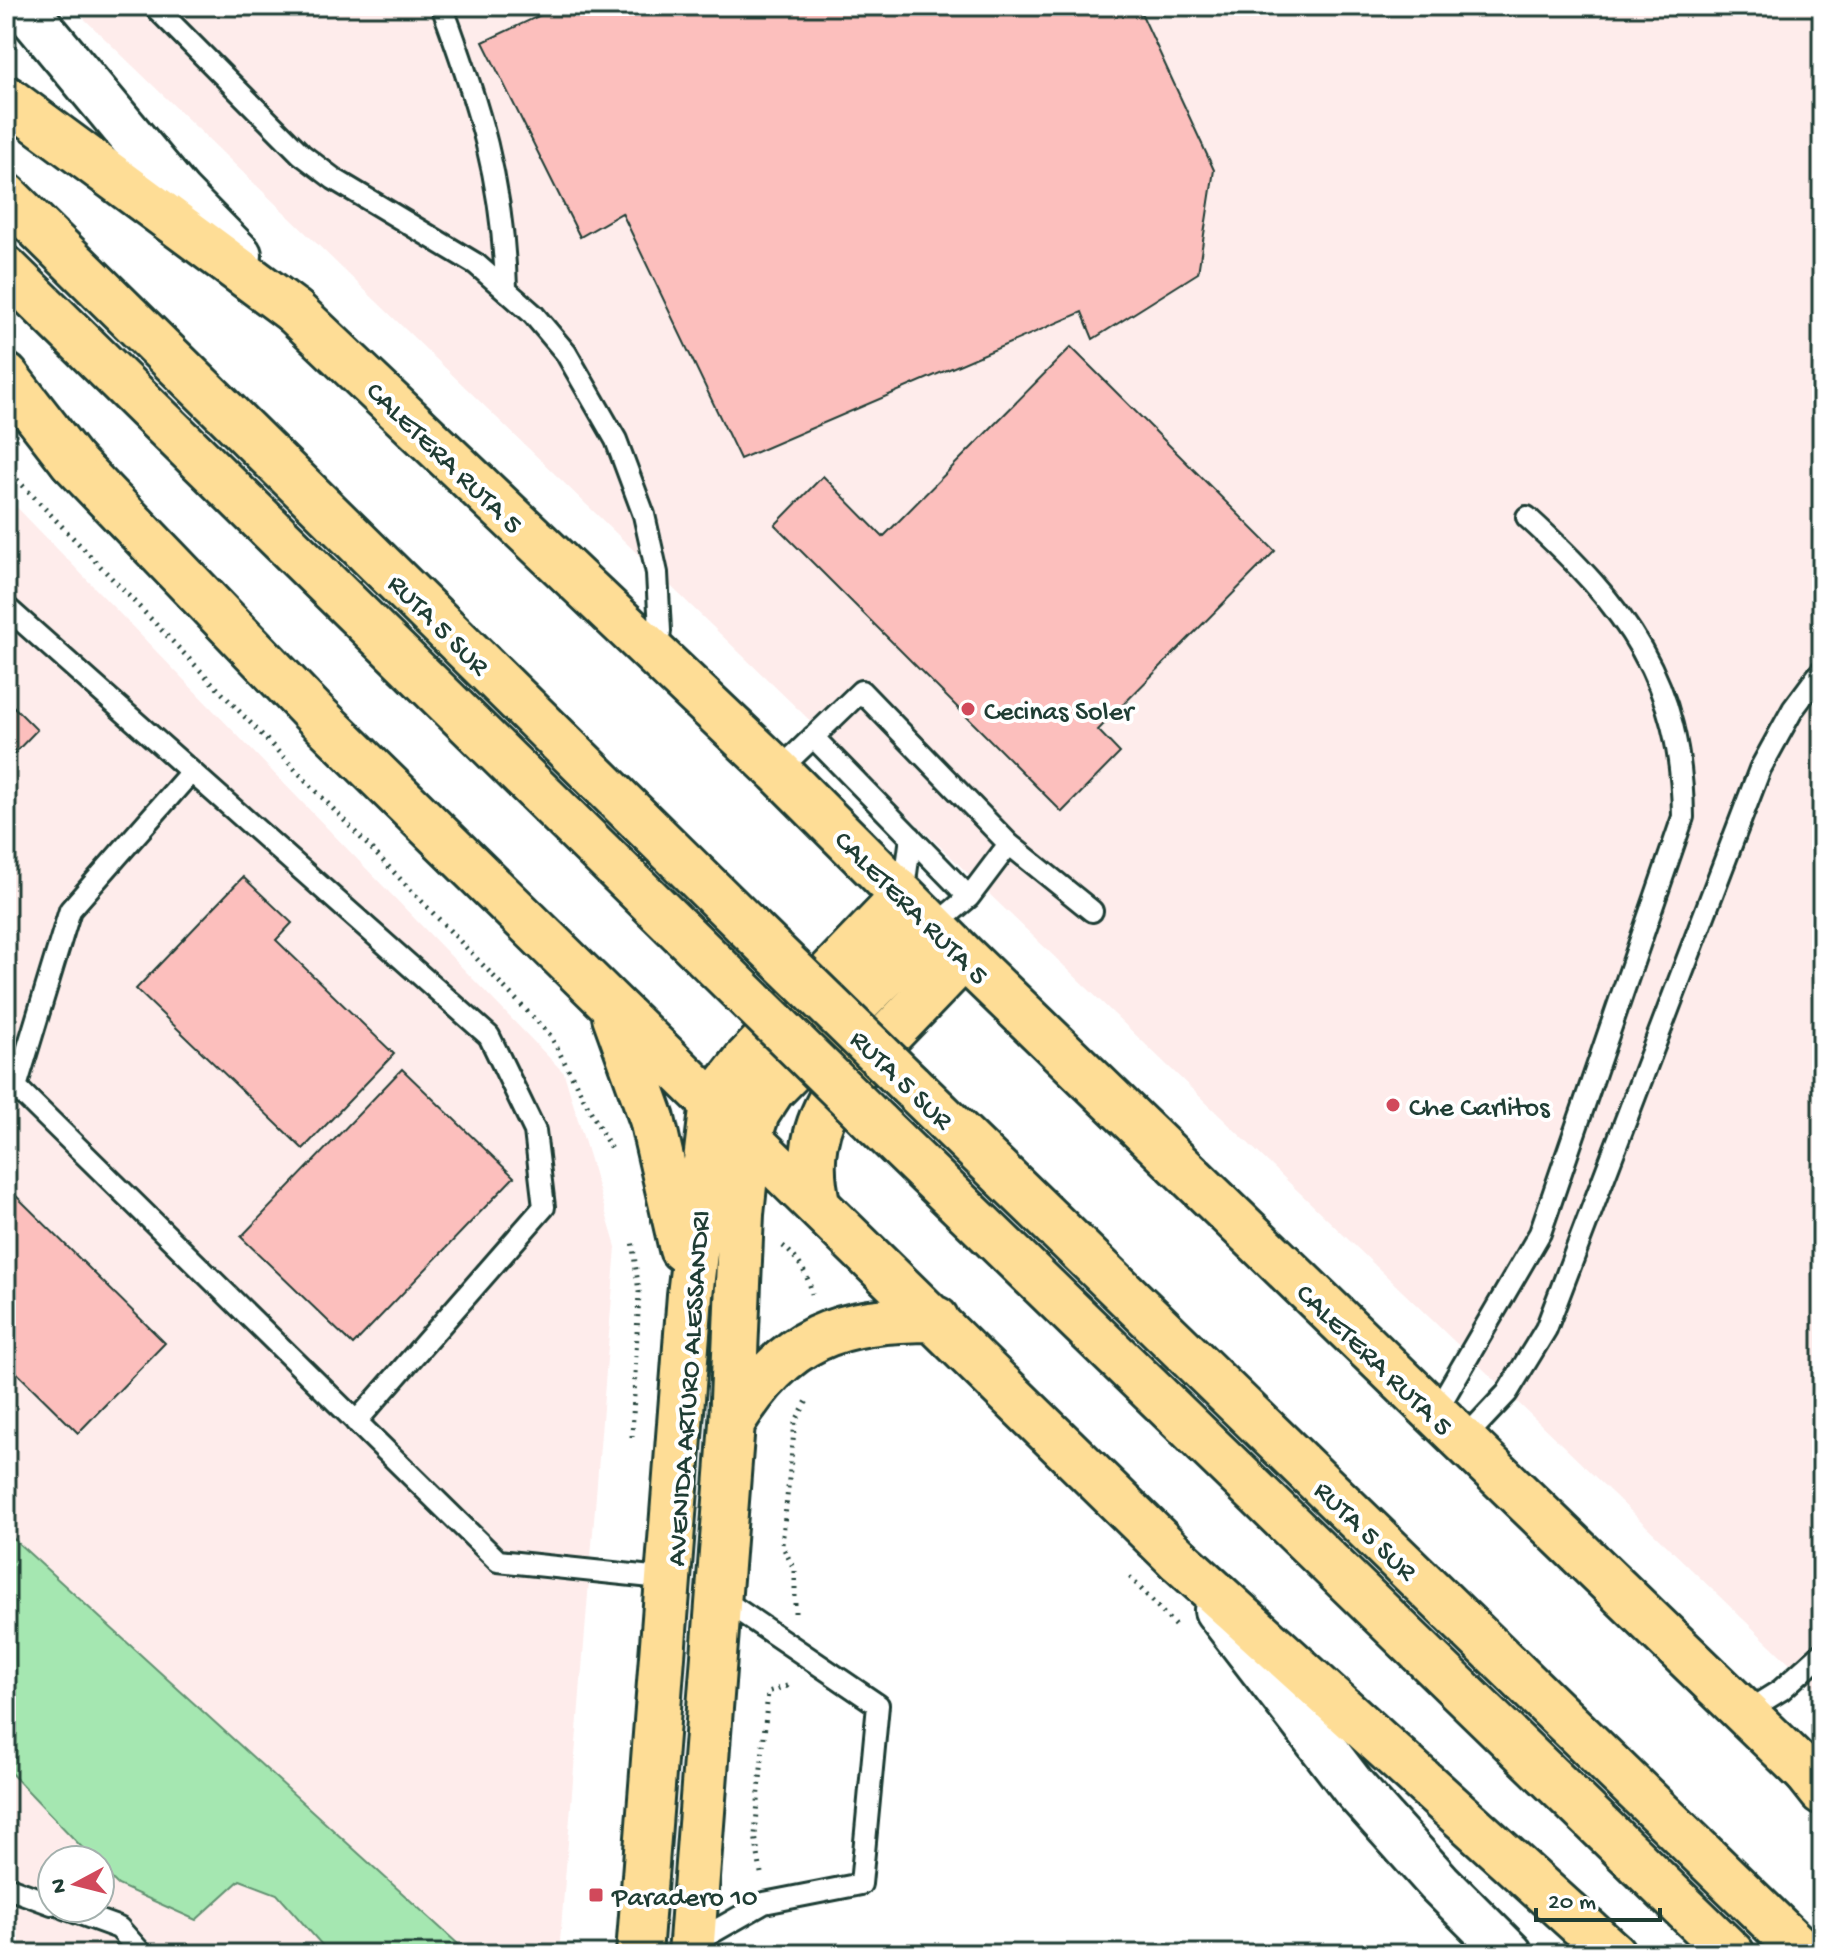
<svg xmlns="http://www.w3.org/2000/svg" width="1828" height="1960" font-family="'Gochi Hand',sans-serif">
  <style>
    .built { fill: #feeceb; fill-rule: evenodd }
    .green { fill: #a5e7b1; stroke: #629272; stroke-width: 2 }
    .building { fill: #fcbfbd; stroke: #1f3d34; stroke-width: 2 }
    .lines { fill: none; stroke-linecap: round; stroke-linejoin: round }
    .lane-casing { stroke: #1f3d34; stroke-width: 26 }
    .secondary-casing { stroke: #1f3d34; stroke-width: 50 }
    .primary-casing { stroke: #1f3d34; stroke-width: 50 }
    .highway-casing { stroke: #1f3d34; stroke-width: 50 }
    .path { stroke: #1f3d34; stroke-width: 5; stroke-dasharray: 2 6; stroke-linecap: butt }
    .lane { stroke: #fff; stroke-width: 20 }
    .secondary { stroke: #fff; stroke-width: 44 }
    .primary { stroke: #fedd96; stroke-width: 44 }
    .highway { stroke: #fedd96; stroke-width: 44 }
    .highway-bridge-casing { stroke: #1f3d34; stroke-width: 50; stroke-linecap: butt }
    .highway-bridge { stroke: #fedd96; stroke-width: 44 }
    .poi-dot { fill: #d1495b; stroke: #fff; stroke-width: 3 }
    .labels { text-anchor: middle; stroke-width: 8; stroke-linejoin: round; paint-order: stroke }
    .street-label { font-size: 28px; fill: #1f3d34; stroke: #fff }
    .poi-label { font-size: 28px; fill: #1f3d34; stroke: #fff; text-anchor: start }
  </style>
  <rect width="100%" height="100%" fill="#fff"/>
  <filter id="ink" filterUnits="userSpaceOnUse"><feTurbulence type="fractalNoise" baseFrequency=".0125" numOctaves="2"/><feDisplacementMap in="SourceGraphic" scale="16" xChannelSelector="R" yChannelSelector="G"/><feConvolveMatrix kernelMatrix="1 2 1 2 8 2 1 2 1" color-interpolation-filters="sRGB"/></filter>
  <g filter="url(#ink)">
    <path class="built" d="M71,6H1822V1695L984,889Z
      M6,496L564,1073L616,1247L559,1954H6ZM52,1860H100V1908H52Z"/>
    <path class="green" d="M6,1532L469,1954H330L277,1894L240,1880L196,1920L118,1885L100,1867V1860H94L6,1768Z"/>
    <path class="building" d="M560,6H1138L1214,170L1198,273L1093,339L1082,312L740,459L622,213L580,237L483,42Z
      M1071,347L1275,551L1098,730L1120,753L1062,812L775,525L823,476L883,537Z
      M6,699L37,730L6,762Z
      M243,877L292,923L276,940L394,1054L303,1149L136,989Z
      M402,1069L514,1177L353,1345L241,1237Z
      M6,1186L165,1343L78,1433L6,1362Z"/>
    <g class="lines">
      <defs>
        <path id="lane" d="M154,6L301,154L334,179L476,264L533,314L566,353L616,440L644,515L657,573L660,631L657,654
          M442,6C479,106 503,180 506,288
          M6,607L489,1036L535,1131L544,1207L356,1422
          M813,737L969,897
          M778,771L861,691L1009,844L969,897L933,927
          M191,772L70,910L16,1087L498,1561L671,1579
          M1009,844L1092,911
          M903,896L911,837
          M1434,1415L1540,1233L1683,817C1682,681 1626,607 1527,517
          M1462,1441L1507,1393L1546,1329L1760,769L1793,709L1822,670
          M1744,1713L1781,1690L1822,1653
          M6,1887L52,1904
          M64,1908L119,1928L142,1954
          M692,1944L764,1903L861,1884L878,1705L719,1597"/>
        <path id="secondary" d="M23,6L179,194L239,255
          M1217,1610L1354,1788L1439,1883L1510,1954"/>
        <path id="primary" d="M294,311L778,771L964,957L1807,1773
          M72,461L313,712L1179,1560
          M615,1016L652,1119L682,1249
          M818,1206C807,1162 813,1126 838,1088L964,957
          M732,1423C786,1336 837,1319 936,1319
          M639,1954L690,1295L713,1102L746,1060L903,897
          M691,1954L732,1423L741,1214L749,1137L757,1113L772,1090L933,927"/>
        <path id="highway" d="M6,98L294,311
          M6,196L746,925
          M6,269L714,964
          M6,376L72,461
          M910,1085L1805,1954
          M876,1123L1732,1954
          M1179,1560L1613,1954
          M1807,1773L1822,1792"/>
      </defs>
      <use href="#lane" class="lane-casing"/>
      <use href="#secondary" class="secondary-casing"/>
      <use href="#primary" class="primary-casing"/>
      <use href="#highway" class="highway-casing"/>
      <path class="path" d="M6,468L550,1035L613,1153
        M783,1246C797,1257 809,1276 812,1294
        M632,1437L639,1292L632,1240
        M1130,1577L1178,1629
        M795,1613V1571L782,1545L795,1422L808,1399
        M761,1873L755,1835L768,1692L787,1686L788,1682
        M762,1954L763,1939"/>
      <use href="#lane" class="lane"/>
      <use href="#secondary" class="secondary"/>
      <use href="#primary" class="primary"/>
      <use href="#highway" class="highway"/>
      <defs>
        <path id="highway-bridge" d="M746,925L910,1085
          M714,964L876,1123"/>
      </defs>
      <use href="#highway-bridge" class="highway-bridge-casing"/>
      <use href="#highway-bridge" class="highway-bridge"/>
    </g>
  </g>
  <g class="poi-dot">
    <circle cx="968" cy="709" r="8"/>
    <circle cx="1393" cy="1105" r="8"/>
    <rect x="588" y="1887" width="16" height="16" rx="4"/>
  </g>
  <g class="labels">
    <g class="street-label">
      <text transform="translate(446 456) rotate(44)" y="10">CALETERA RUTA 5</text>
      <text transform="translate(440 623) rotate(45)" y="10">RUTA 5 SUR</text>
      <text transform="translate(913 906) rotate(45)" y="10">CALETERA RUTA 5</text>
      <text transform="translate(903 1078) rotate(44)" y="10">RUTA 5 SUR</text>
      <text transform="translate(1376 1358) rotate(44)" y="10">CALETERA RUTA 5</text>
      <text transform="translate(686 1388) rotate(-86)" y="10">AVENIDA ARTURO ALESSANDRI</text>
      <text transform="translate(1367 1529) rotate(44)" y="10">RUTA 5 SUR</text>
    </g>
    <g class="poi-label">
      <text x="984" y="719">Cecinas Soler</text>
      <text x="1409" y="1115">Che Carlitos</text>
      <text x="612" y="1905">Paradero 10</text>
    </g>
  </g>
  <rect width="1828" height="1960" fill="none" stroke="#fff" stroke-width="32"/>
  <rect x="16" y="16" width="1796" height="1928" fill="none" stroke="#1f3d34" stroke-width="3" filter="url(#ink)"/>
  <g transform="translate(76 1884) rotate(263)"><circle r="38" fill="#ffffff" stroke="#a5b1ae" stroke-width="2"/>
  <path d="M0-6L14 30L0 20L-14 30Z" fill="#d1495b"/>
  <text y="-12" font-size="22" font-weight="bold" text-anchor="middle" fill="#1f3d34">N</text>
  </g>
  <path d="M1536 1908v12h124v-12" fill="none" stroke="#1f3d34" stroke-width="4"/>
  <text x="1548" y="1908" font-size="24" fill="#1f3d34" stroke="#ffffff" stroke-width="6" paint-order="stroke">20 m</text>
</svg>
